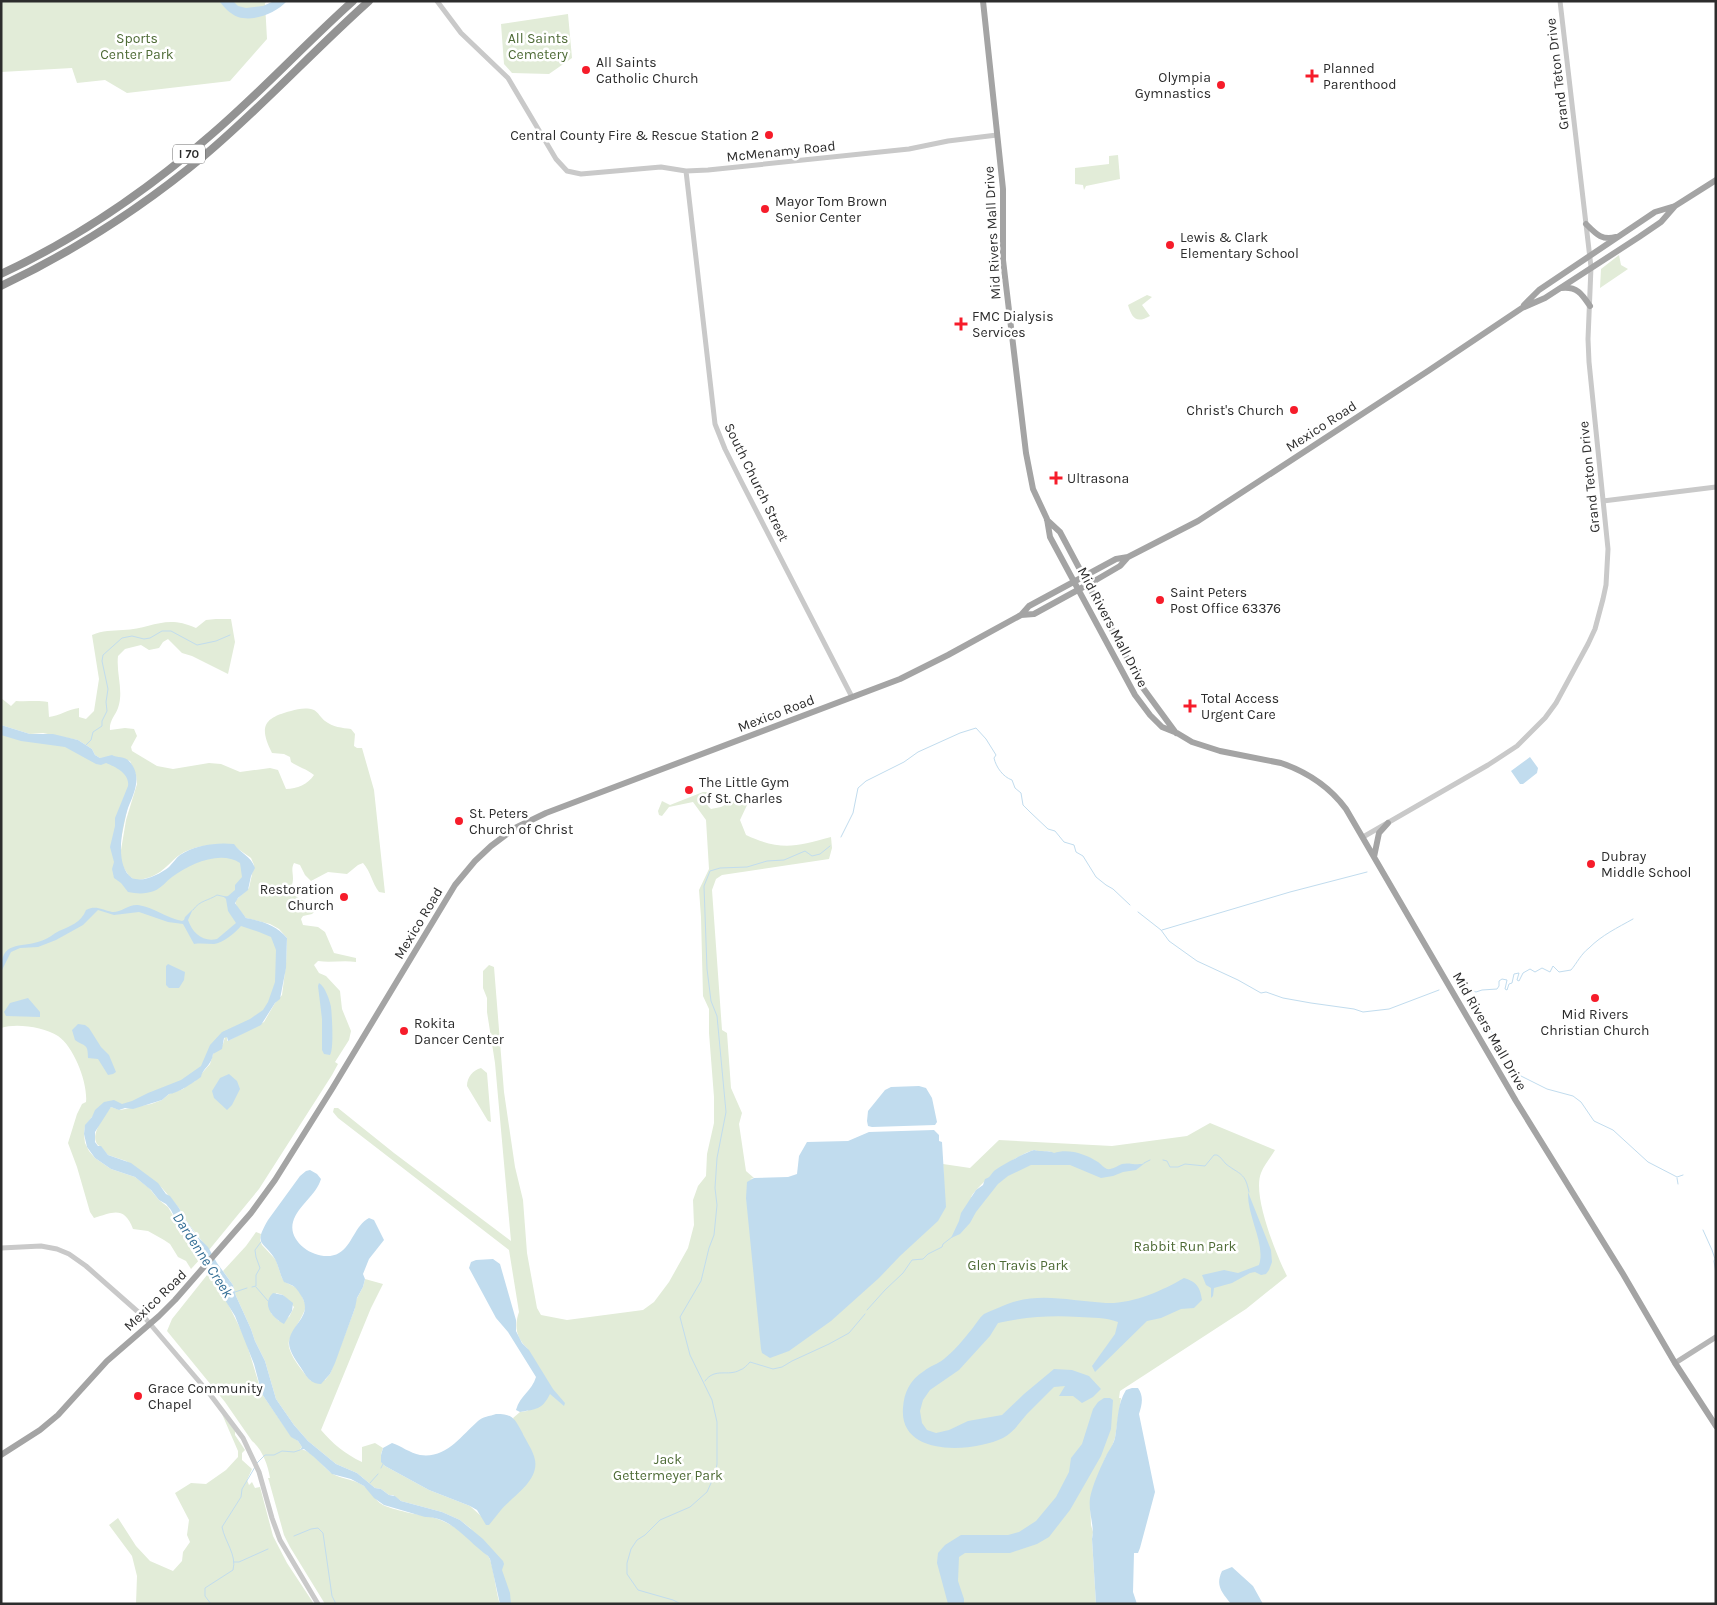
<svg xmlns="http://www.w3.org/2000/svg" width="1717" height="1605" font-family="Karla,sans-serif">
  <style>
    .green { fill: #e2ecd8; fill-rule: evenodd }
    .water { fill: #c1dcee }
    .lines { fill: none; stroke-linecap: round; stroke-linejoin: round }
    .stream { stroke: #c1dcee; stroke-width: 1 }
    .tertiary { stroke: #c9c9c9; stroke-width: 5 }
    .secondary { stroke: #b6b6b6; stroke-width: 5.5 }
    .primary { stroke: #a4a4a4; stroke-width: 6 }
    .motorway { stroke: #939393; stroke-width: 8 }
    .poi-dot { fill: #f61c2a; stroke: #fff; stroke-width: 2 }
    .labels { text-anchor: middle; stroke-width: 5; stroke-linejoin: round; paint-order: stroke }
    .shield { fill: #fff; stroke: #6b6b6b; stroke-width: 1 }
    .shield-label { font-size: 12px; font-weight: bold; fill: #2c2c2c }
    .park-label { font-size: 14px; fill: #4e6b36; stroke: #fff }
    .poi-label { font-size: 14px; fill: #2c2c2c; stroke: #fff; text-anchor: start }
    .street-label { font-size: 14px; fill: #2c2c2c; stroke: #fff }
    .water-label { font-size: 15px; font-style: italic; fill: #336e95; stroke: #fff }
  </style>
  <rect width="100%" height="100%" fill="#fff"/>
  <path class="green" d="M1,1H268L265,3L267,39L230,81L127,93L105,80L77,83L72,68L1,72Z
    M568,14L572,58L549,74L512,73L504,64L501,24Z
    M1118,155L1120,179L1086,186L1084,190L1083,185L1075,184V168L1109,164V156Z
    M1619,255L1621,265L1628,269L1600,288L1601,269Z
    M1147,295L1152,297L1142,305L1150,316C1136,324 1132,318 1128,305Z
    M216,619H231L235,642L228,674L192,656L182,653L168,639L163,642L159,648L149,650L141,645L125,649L118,656C116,674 124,691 118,708C115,716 109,721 110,730L125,728L134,729L137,736L131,747L132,751L157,766L173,769L209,763L221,764L240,772L270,768L278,770L286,789C297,789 308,784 314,775C307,769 298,767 291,762L290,757L284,754L272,753C259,727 263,718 291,711C298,709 306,707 314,710C318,712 321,718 325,721C333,727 342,728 351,729L355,734L354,746L357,748H362L374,790L385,893L379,892C372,883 371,872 363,863L358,865L347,874L328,872L311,881L305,875L300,865L294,863C291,869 293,872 293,879C293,883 291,887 291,890C292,897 311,903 316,910L312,914L303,916L301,919L303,925L318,927L325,932L334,953L356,958V962C343,960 331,963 318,961L314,965L319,973L326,976L340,991L342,1009L351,1031L349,1040L335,1062L338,1064L332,1075L259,1189L209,1250L187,1222L179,1208L162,1188L126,1161L108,1155L101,1147C86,1140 104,1116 111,1107L120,1110L151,1104L162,1100L169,1094L183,1089L189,1084L195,1081L210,1064L213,1054L223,1044L225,1037H227V1041L230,1040L264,1022L275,1003L282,995L286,964L287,938L279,929L270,924L246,918L237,907L235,901L249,888L254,865L251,858L231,844C214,844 193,845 178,856C163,869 160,876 139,880H135L129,876L122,865L120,856L126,820L137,784L136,775L130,761L114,757L100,758L95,755L92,749L78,740L43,733L30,734L1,725V698L11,706L16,701C27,702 37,700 48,702L49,717C60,716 68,709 79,708V717L86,719L94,711L99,679L92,635C103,630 112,631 123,630C152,629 165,614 196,628L206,620Z
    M1,730L51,740L92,758L111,760L133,781L117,859L132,886L176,867L229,852L248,867L234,897V913L275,933L282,967L267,1011L226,1034L193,1078L137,1104H116L92,1117L85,1126L84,1134L85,1143L89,1151L95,1158L111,1169L135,1177L149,1188L159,1200L168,1207L178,1224L202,1257L191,1269L186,1261L178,1257L170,1244L164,1240L148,1231L133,1229C124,1205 112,1213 94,1218L90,1212L77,1167L68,1143L77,1114L82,1104L86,1102C88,1083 74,1047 58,1036C44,1027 16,1023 1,1028Z
    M703,792H707L708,806L711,809L721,807L744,795L749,796L748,803L740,820L746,835C781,851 795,847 831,837L832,848L829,859L722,875L716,879L712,890L722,1030L727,1033L731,1088L742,1113L739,1124L746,1171L754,1178L750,1179L945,1207L943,1164L970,1168L999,1140L1112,1146L1187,1136L1210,1123L1275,1150C1271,1157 1264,1165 1261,1173C1252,1195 1276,1254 1287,1276L1246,1309L1120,1391L1119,1398H1121L1115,1438L1111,1449L1106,1456L1090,1499L1091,1525L1093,1532L1092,1539L1096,1604H506L499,1565L470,1528L460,1520L442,1512L401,1501L393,1495H389L381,1489L375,1488L357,1473L336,1464L308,1441L294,1425L276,1399L265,1361L255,1341L251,1329L236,1296L233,1285L223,1271L246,1246L256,1232L261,1234L260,1240L262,1245L276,1260L282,1278L285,1282L299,1289L306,1306C303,1318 293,1329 289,1341C286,1352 304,1373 311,1381L325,1380L330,1374L355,1308V1302L363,1287L365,1279L383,1284L371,1308L321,1430C333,1444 345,1454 362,1462V1447L375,1443L383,1448C380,1456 380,1460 385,1466L429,1490L470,1506L481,1516L514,1420L513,1418L520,1412L527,1411L549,1390L527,1348C516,1337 514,1326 519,1312L509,1250L338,1118L333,1112L334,1108H338L394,1153L511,1241L495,1063L487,1012V998L483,988V971L489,965L494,967L504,1092L515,1167L523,1200L527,1253L537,1308L541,1315L567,1320L643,1310L654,1302L669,1282L688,1248L694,1225L693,1200L698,1186L706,1176L707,1154L714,1123V1097L709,1033V1009L703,996L701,917L699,890L709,869L706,820L693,802L669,807L662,816L659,815L658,811L662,801L670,805ZM1034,1150L1041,1152L1051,1151L999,1177L971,1197C980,1182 1017,1154 1034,1150ZM276,1293L283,1295L294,1307L289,1317L279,1321L271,1313Z
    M481,1068L487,1073L491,1122L488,1121L467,1086C467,1077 473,1070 481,1068Z
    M211,1270L245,1338L262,1394L291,1436L298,1441L302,1447L300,1449C313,1451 321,1465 330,1472C338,1479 353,1478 364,1486C372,1491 374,1500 383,1505C393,1510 419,1515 431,1517C452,1521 473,1541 488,1556C493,1561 496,1594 500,1604H325L290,1547L284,1535L269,1481L268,1478H270C268,1465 262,1449 252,1441L225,1402L167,1331L172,1319Z
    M222,1414L235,1431V1435L245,1450L242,1453V1460L252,1469L247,1480L249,1485L252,1482L255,1488L260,1487L273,1536L287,1563L314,1604H136L137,1576L132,1556L109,1525L118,1518L136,1546L150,1561L173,1571L182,1561L183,1552L190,1542L187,1535L189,1520L175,1493L191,1483L206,1484L226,1470L238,1457V1451Z"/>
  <path class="water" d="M219,1H233L238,6L246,8L263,6L274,1H287C276,13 254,22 238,17C230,14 224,7 219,1Z
    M1,725L30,734H53L78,740L92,749L95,755L100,758L112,755C117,758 125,756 129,761C143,776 134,793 128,808C122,827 114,865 132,878C143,883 160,874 169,867C173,863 176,858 180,855C195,845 217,842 234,844C241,854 251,856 255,868L251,876L248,890L238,898L235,903L246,918C262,921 276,925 287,938L286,968L280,999L275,1003L261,1025L228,1041L227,1037L224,1038L222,1049L213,1054C212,1065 202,1069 201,1077C194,1082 177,1094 169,1094L162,1100L133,1109L125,1108L119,1110L111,1107L95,1132V1142L98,1146H101L108,1155L131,1163L158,1183L166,1194L170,1196L179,1208L185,1219L198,1237L208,1247L217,1263L233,1285L236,1296L251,1329L255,1341L265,1361L276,1399L294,1425L308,1441L336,1464L357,1473L375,1488L381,1489L389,1495L395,1496L401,1501L442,1512L460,1520L483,1539L503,1561L504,1564L502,1570L510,1593L511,1604H500L490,1559L488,1556C469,1543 451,1516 425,1517L384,1505L374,1498L364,1486L351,1479L332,1474L314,1457L304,1449L300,1450L302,1447L298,1441L291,1437L262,1394L254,1364L235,1316L225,1300L211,1270L178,1224L171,1210L166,1204L159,1200L151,1190L135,1177L111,1169L95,1158L87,1147L84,1134L85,1125L92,1117L95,1110L104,1102L114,1100L122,1104L132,1101L148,1093L181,1080L201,1066L210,1045L222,1032L250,1019L263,1010L268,1002L275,982L276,950L271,937L259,932L241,926C235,933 223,943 214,944C207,944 201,943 194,944L183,924L168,922L139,912L114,915L98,910L83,925L56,940L38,947L20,948L11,952L1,972C1,939 19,949 41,941C48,939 53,934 59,931C70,926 81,923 86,910C96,905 102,910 112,912C120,913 129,904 138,905C154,907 166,918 182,921L184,920L185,917L193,909L188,920C193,934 203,942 217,939L236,923L228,911L226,899L224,897L228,896L235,890V885L242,877L240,863C220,850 190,864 172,877C166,881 162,888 154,891C146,894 137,894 128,892L121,883L114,878L112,869L114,862L110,847L115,826V818L128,786C130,774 116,767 106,763L101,765L96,764L65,747L21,741L1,735Z
    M1530,757L1538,768L1537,773L1523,784H1520L1511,771Z
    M168,964L185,972L184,980L179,988H169L166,985V966Z
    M319,983C325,986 330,1001 331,1007C332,1016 334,1049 330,1055L324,1054L322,1050V1019L318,986Z
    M28,998L40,1012V1017L6,1016L4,1012L10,1003Z
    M78,1024L85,1025L89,1028L101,1047L109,1055L116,1072L113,1074L108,1075L98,1059L88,1058C88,1043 85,1047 75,1040L72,1030Z
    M229,1074L237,1081L240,1089L232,1105L227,1110L214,1098L212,1091L220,1078Z
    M919,1086L926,1088L932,1098L937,1122L935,1125L872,1127L868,1126L867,1121L868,1111L885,1090L891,1087Z
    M934,1130L939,1135V1141L942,1142L946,1207L938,1221L900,1256L879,1278L831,1321L789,1351L770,1358L762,1353L761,1349L746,1198L747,1182L754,1178L788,1177L797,1174L799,1156L807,1142L848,1141L869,1132Z
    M1034,1150C1040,1152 1049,1150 1054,1153C1068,1148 1086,1154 1098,1162C1101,1164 1104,1168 1107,1169C1112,1170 1117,1166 1122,1164C1129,1162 1137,1166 1145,1163L1136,1170L1123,1172L1113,1176L1101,1178L1070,1165H1031L1008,1176L998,1184L976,1212L970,1223L960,1234L951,1238L959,1221L961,1213L976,1190L983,1185L985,1179C991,1177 990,1175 994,1171C1000,1166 1026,1152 1034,1150Z
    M310,1170L317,1174L321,1179C316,1196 298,1205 293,1222C287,1244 321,1264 339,1253C352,1246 355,1225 369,1218L374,1220L384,1240L369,1259L363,1274L365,1279L363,1287L357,1298L355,1308L335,1363L330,1374L321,1384C312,1384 307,1378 303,1371C298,1363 289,1352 289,1343C290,1324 313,1317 302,1297C296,1287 295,1286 284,1282C280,1275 279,1267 275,1259C263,1240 253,1246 268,1220L300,1176L306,1171Z
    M1248,1192L1271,1250L1272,1262L1269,1270L1266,1274L1261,1275L1255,1272L1250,1273L1232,1283L1214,1288L1213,1296L1211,1298V1288L1206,1285L1202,1275L1224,1270L1238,1273L1259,1265C1266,1244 1247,1217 1248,1192Z
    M493,1259L500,1264L516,1320V1331L522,1343L529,1350L553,1389L565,1403L564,1406L550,1394C542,1410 536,1409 520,1412L516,1410C520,1395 532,1391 536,1377L508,1332L496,1318L469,1268L471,1262L476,1260Z
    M1184,1278C1197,1282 1200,1287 1202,1300L1194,1308L1181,1309L1161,1318L1147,1321L1095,1372L1092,1366L1115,1334L1118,1322C1105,1317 1093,1318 1079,1317C1051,1315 1025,1317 998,1323L990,1336L959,1370L930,1390L923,1400L920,1411L922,1423L927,1430L936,1433L949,1430L968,1421L1002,1415L1024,1394L1054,1369L1072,1370L1089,1376L1101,1389L1093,1397L1082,1403L1073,1396H1059L1065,1386L1054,1387C1045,1396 1036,1405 1027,1414C1019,1423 1014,1432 1003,1438C974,1452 899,1458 903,1408C904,1392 910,1380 924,1371C930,1366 938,1364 944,1359C954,1351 963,1340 972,1329C976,1324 979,1318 984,1314C988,1312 993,1310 998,1308C1036,1290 1066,1301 1106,1303C1132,1304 1162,1291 1184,1278Z
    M273,1293L283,1295L293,1303L292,1311L284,1324C272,1318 261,1304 273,1293Z
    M1132,1388H1138C1144,1397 1142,1404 1139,1414L1155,1492L1140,1548L1138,1553H1134L1133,1592L1137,1604H1096L1092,1539C1095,1526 1088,1512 1090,1498C1093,1484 1099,1471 1105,1458C1108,1451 1113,1446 1115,1438C1118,1421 1117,1404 1126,1390Z
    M1104,1398H1110L1113,1400L1111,1429L1101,1456L1070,1510L1049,1537L1037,1544L1010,1553H965L959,1557L958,1581L964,1599V1604H948L937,1563L938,1553L945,1545L961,1535H1008L1019,1532L1036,1521L1056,1497L1069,1472L1071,1458L1082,1444L1093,1409L1098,1402Z
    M496,1414C513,1414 514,1418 522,1432C526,1441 533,1450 535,1460C539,1481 513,1496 501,1510C497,1515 493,1520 489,1525H486L477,1510L470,1506L429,1490L385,1466L381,1462V1455L383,1448L392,1443C401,1446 410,1453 420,1455C446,1459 461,1436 478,1421C482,1417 490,1416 496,1414Z
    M1232,1567L1253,1586L1263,1604H1231C1222,1592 1215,1586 1222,1571Z"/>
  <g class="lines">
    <path class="stream" d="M86,745L91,740L93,732L102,726V721L107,711L106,702L108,689L102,661L103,655L122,638L132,636L144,639L150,638L162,631H171L197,645L216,641L230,635
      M841,837L853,813L858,788L866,781L904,762L918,752L960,733L976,728L986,739L996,755L994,758C996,767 1003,777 1012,780L1015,788L1021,793L1023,805L1030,812L1048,829L1055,831L1064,842L1074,845L1076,852L1083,856L1096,877L1106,885L1113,889L1130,905
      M193,910C200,900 208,901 217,895L226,897
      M1138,912L1161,930L1169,941L1197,961L1238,980L1261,993L1266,992L1283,998L1311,1003L1354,1009L1363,1012L1389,1009L1439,990
      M1162,930L1290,892L1367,872
      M1465,991L1471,990L1476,992L1482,990L1497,989L1499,986V981L1502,979L1507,980L1505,989L1507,990L1509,984L1512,983L1514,974L1519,973L1517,980L1519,981L1523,973L1530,969L1535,972L1542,968L1550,972L1553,966L1559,972L1571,970C1577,963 1581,954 1589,948C1602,935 1617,928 1633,919
      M1479,1011L1507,1057
      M1517,1074L1547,1089L1573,1096L1581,1102L1594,1121L1613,1130L1648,1162L1677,1177L1683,1175
      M1163,1160L1167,1161L1170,1167H1178L1185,1164L1205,1166L1214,1155H1217C1221,1157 1223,1161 1226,1164C1240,1175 1245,1172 1249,1192
      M1144,1163L1150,1160
      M1677,1178L1678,1184
      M1703,1230L1712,1250L1715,1259L1714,1261L1716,1274
      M252,1287L256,1286V1275L260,1268L256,1257L255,1250L261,1242
      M256,1287L268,1301
      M235,1292L247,1288
      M867,1310L885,1290L903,1273L912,1260L923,1259L928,1254L942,1247L943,1244L952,1237
      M705,1381C715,1367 728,1377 740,1370C744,1369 747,1365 750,1362L773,1369L782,1367L792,1361L829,1344L849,1333L865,1314
      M257,1463L265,1455H274L282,1451L294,1452L300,1450
      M381,1468L383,1464
      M370,1483L378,1474
      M294,1536L311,1529L318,1528L323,1533L332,1596L336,1604
      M234,1562H239L268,1549
      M211,1604L205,1596V1588L233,1570C237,1555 225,1542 222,1527L241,1497L242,1489L255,1467
      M681,1604L673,1600L638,1590L627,1574V1563L631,1549L637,1540L645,1535L660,1520L690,1507L707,1492L715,1474L717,1464V1422L712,1400L690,1355L680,1317L701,1281L709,1248L714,1235L717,1205L715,1188L717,1158L726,1112L717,1016L711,1001L707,969L704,886L710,871L720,868L747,867L767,861L784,860L805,851L812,856L820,854L830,846"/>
    <path class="tertiary" d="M437,1L461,33L508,78L556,159L567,171L581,174L661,167L686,171L708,170L909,149L948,141L997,135
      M686,171L715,424L725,449L741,481L852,697
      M1603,501L1716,487
      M1363,837L1488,765L1517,746L1545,718L1556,703L1588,644L1595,629L1603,599L1606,585L1608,549L1589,362L1588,339L1591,267L1560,1
      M1,1248L41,1246L57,1249L69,1254L86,1266L145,1318L209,1393L243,1438L259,1472L272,1518L280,1540L318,1604"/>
    <path class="secondary" d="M1675,1363L1716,1337"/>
    <path class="primary" d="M983,1L1003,189V260L1026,453L1033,489L1047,519L1050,537L1135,695L1150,715L1162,727L1177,733L1192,742L1220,751L1281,763C1307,772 1329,786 1346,809L1516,1101L1623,1274L1675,1363L1716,1426
      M1586,224C1596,234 1602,241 1616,237
      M1561,288C1577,286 1582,294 1590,306
      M1524,305L1539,290L1655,212L1675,206L1716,180
      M1047,520L1060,532L1143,688L1176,733
      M1021,615L1034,614L1096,580L1120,566L1128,557
      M1374,857L1379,833L1388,823
      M1,1455L40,1430L58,1415L107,1361L159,1316L175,1300L251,1213L275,1180L332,1089L455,885L475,861L491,846L515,828L546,813L900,679L948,655L1021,615L1029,606L1116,559L1128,557L1198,521L1428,371L1522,308L1545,298L1639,237L1661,222L1675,206"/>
    <path class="motorway" d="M1,274C78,238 148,190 212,134C261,92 305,44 353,1
      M1,286C74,251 143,207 205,155C263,106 313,51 369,1"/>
  </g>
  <g class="poi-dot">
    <circle cx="586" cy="70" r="5"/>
    <path d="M1309.5 68.5h5v5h5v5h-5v5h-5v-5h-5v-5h5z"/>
    <circle cx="1221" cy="85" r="5"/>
    <circle cx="769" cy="135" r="5"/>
    <circle cx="765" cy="209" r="5"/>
    <circle cx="1170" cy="245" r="5"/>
    <path d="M958.5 316.5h5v5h5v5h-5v5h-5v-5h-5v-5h5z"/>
    <circle cx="1294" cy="410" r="5"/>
    <path d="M1053.5 470.5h5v5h5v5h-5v5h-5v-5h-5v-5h5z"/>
    <circle cx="1160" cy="600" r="5"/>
    <path d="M1187.5 698.5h5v5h5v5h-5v5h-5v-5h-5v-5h5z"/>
    <circle cx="689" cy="790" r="5"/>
    <circle cx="459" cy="821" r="5"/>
    <circle cx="1591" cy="864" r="5"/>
    <circle cx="344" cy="897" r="5"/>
    <circle cx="1595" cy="998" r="5"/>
    <circle cx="404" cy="1031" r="5"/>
    <circle cx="138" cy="1396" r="5"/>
  </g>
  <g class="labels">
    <rect class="shield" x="173" y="144.5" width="32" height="19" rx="4"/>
    <g class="shield-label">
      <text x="189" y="158">I 70</text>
    </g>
    <g class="park-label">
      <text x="137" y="43">Sports<tspan x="137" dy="16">Center Park</tspan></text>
      <text x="538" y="43">All Saints<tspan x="538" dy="16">Cemetery</tspan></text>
      <text x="1185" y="1251">Rabbit Run Park</text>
      <text x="1018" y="1270">Glen Travis Park</text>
      <text x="668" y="1464">Jack<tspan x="668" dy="16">Gettermeyer Park</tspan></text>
    </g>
    <g class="poi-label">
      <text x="596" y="67">All Saints<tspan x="596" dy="16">Catholic Church</tspan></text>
      <text x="1323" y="73">Planned<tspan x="1323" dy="16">Parenthood</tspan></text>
      <text x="1211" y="82" text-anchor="end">Olympia<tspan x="1211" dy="16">Gymnastics</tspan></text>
      <text x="759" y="140" text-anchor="end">Central County Fire &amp; Rescue Station 2</text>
      <text x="775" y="206">Mayor Tom Brown<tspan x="775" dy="16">Senior Center</tspan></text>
      <text x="1180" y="242">Lewis &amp; Clark<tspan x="1180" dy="16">Elementary School</tspan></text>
      <text x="972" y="321">FMC Dialysis<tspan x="972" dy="16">Services</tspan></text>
      <text x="1284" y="415" text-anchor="end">Christ's Church</text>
      <text x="1067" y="483">Ultrasona</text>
      <text x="1170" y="597">Saint Peters<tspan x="1170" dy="16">Post Office 63376</tspan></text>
      <text x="1201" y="703">Total Access<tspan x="1201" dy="16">Urgent Care</tspan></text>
      <text x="699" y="787">The Little Gym<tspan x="699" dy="16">of St. Charles</tspan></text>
      <text x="469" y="818">St. Peters<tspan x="469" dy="16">Church of Christ</tspan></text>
      <text x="1601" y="861">Dubray<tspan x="1601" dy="16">Middle School</tspan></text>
      <text x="334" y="894" text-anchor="end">Restoration<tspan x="334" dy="16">Church</tspan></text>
      <text x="1595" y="1019" text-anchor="middle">Mid Rivers<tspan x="1595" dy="16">Christian Church</tspan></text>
      <text x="414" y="1028">Rokita<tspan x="414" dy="16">Dancer Center</tspan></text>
      <text x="148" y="1393">Grace Community<tspan x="148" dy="16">Chapel</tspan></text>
    </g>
    <g class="street-label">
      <text transform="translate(1557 74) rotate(-97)" y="5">Grand Teton Drive</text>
      <text transform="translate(781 151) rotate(-6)" y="5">McMenamy Road</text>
      <text transform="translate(992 233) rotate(-93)" y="5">Mid Rivers Mall Drive</text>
      <text transform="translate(1321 426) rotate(-33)" y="5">Mexico Road</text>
      <text transform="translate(1589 477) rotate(-96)" y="5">Grand Teton Drive</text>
      <text transform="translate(757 482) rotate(64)" y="5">South Church Street</text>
      <text transform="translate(1113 627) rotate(62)" y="5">Mid Rivers Mall Drive</text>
      <text transform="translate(776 713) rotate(-21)" y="5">Mexico Road</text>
      <text transform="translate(418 923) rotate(-59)" y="5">Mexico Road</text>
      <text transform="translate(1490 1031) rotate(60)" y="5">Mid Rivers Mall Drive</text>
      <text transform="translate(155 1300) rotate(-44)" y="5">Mexico Road</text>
    </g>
    <g class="water-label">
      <text transform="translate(203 1255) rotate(57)" y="5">Dardenne Creek</text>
    </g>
  </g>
  <rect width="1717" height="1605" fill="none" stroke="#2c2c2c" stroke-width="5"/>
</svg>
